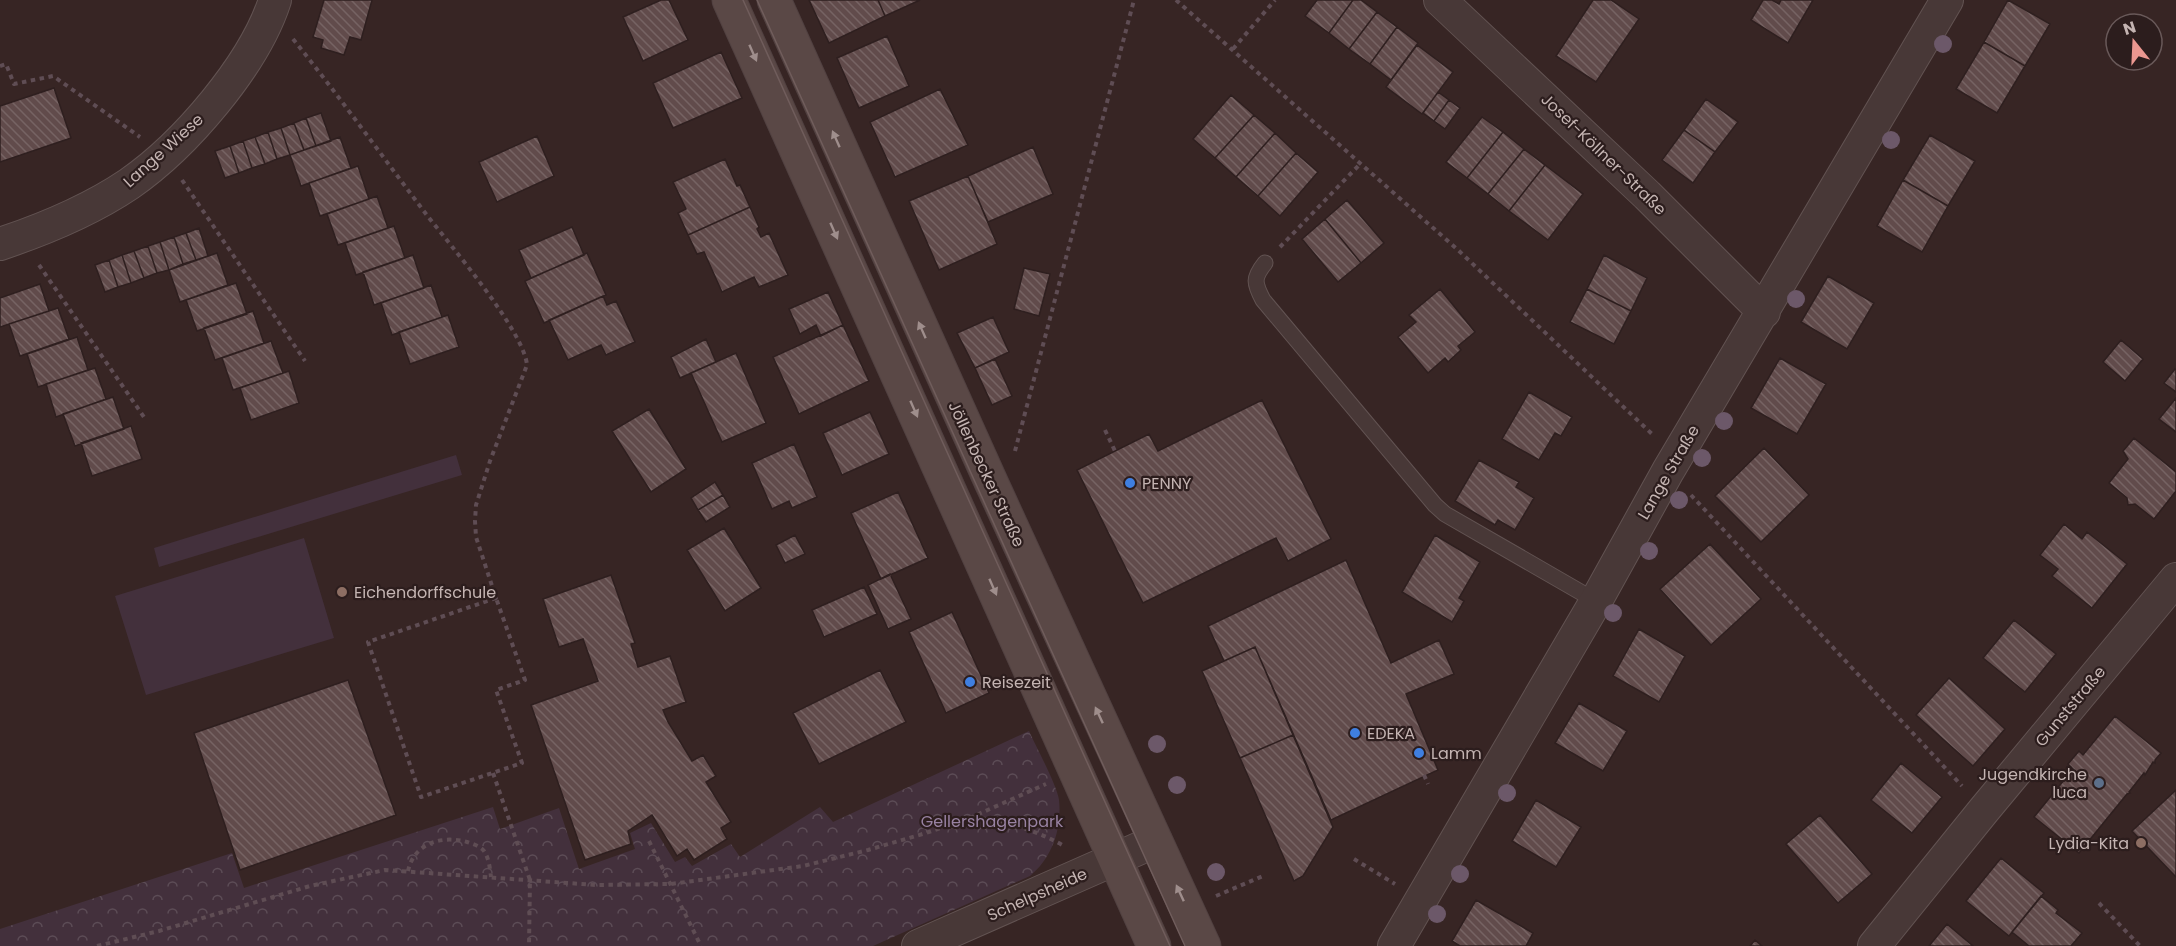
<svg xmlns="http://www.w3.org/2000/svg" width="2176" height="946" font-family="Poppins,sans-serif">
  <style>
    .green { fill: #43303c }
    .park { fill: url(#park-crowns) }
    .building { fill: url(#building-back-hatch); stroke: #2e1f1f; stroke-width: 1.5 }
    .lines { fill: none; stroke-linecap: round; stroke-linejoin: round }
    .service-casing { stroke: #625352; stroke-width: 17 }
    .minor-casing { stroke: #625352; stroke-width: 34 }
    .secondary-casing { stroke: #514141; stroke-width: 35 }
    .path { stroke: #5f4d54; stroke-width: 4; stroke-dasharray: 4.5 4.5; stroke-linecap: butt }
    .service { stroke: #483837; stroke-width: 15 }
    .minor { stroke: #483837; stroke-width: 32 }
    .secondary { stroke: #5a4846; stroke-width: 33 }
    .tram { stroke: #705d5c; stroke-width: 1.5 }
    .tree { fill: #6c5869 }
    .oneway { fill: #9f8e8c }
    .shop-dot { fill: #3f7fe0; stroke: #2c1d1d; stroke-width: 2 }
    .education-dot { fill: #8d6e63; stroke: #2c1d1d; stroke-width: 2 }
    .service-dot { fill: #5c6f8a; stroke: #2c1d1d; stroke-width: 2 }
    .labels { text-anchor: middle; stroke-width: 4.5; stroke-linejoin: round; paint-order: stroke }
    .street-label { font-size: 16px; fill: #c4b4b2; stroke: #2c1d1d }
    .poi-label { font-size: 16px; fill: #c4b4b2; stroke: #2c1d1d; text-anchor: start }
    .park-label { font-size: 16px; fill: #9882a2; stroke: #2c1d1d }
  </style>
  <defs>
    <pattern id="park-crowns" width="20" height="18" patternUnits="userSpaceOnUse" patternTransform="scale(1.5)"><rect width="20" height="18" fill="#43303c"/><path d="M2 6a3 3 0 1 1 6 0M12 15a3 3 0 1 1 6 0" fill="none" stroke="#5c4c56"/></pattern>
    <pattern id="building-back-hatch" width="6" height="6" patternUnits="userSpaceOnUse" patternTransform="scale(1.5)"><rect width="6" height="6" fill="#614b4b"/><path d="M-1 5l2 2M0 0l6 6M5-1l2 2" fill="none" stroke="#766363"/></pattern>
  </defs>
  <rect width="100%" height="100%" fill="#372524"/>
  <path class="green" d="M456,455L462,475L159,567L154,548Z
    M304,538L334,638L146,695L115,596Z"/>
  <path class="park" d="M1029,731C1036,747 1057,785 1059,800C1062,829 1052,858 1030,876L873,946H0V929L232,853L244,888L493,807L500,829L559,808L579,869L635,849L630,833L651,823L675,862L685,857L692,866L731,844L740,857L820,807L833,822Z"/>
  <path class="building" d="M324,0H372L361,40L350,37L344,55L321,48L323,40L313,37Z
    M661,0H669L688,40L643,61L623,17Z
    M809,0H878L885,16L829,43Z
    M878,0H920L885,16Z
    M1317,0H1353L1329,33L1305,16Z
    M1353,0H1361L1377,12L1349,49L1329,33Z
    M1593,0H1611L1639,19L1596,82L1556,56Z
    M1763,0H1772L1779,4L1781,0H1813L1788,43L1751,20Z
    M2008,0L2050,24L2025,66L1984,42Z
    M1377,12L1397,27L1370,64L1349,49Z
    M1397,27L1418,43L1391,80L1370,64Z
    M887,36L909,86L859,108L837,58Z
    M1984,42L2025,66L1997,113L1956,89Z
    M1417,45L1453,72L1422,114L1386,87Z
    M721,52L742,98L673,128L653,83Z
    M54,88L71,138L0,162V106Z
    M940,89L968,145L895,177L870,122Z
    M1438,92L1449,100L1434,121L1423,113Z
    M1231,95L1254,115L1215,158L1193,139Z
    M1706,99L1738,122L1715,152L1684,130Z
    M1449,100L1460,108L1445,129L1434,121Z
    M321,113L331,141L316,146L306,118Z
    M1254,115L1275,133L1236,177L1215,158Z
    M1482,117L1503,132L1467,178L1446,162Z
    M306,118L316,146L304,150L294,123Z
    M294,123L304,150L290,155L281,128Z
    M281,128L290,155L277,159L268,132Z
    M1684,130L1715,152L1693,183L1662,160Z
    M268,132L277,159L265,164L255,137Z
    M1503,132L1524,149L1488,194L1467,178Z
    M1275,133L1296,153L1258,196L1236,177Z
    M1930,135L1975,161L1948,206L1903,180Z
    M537,136L554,176L497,202L479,162Z
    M255,137L265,164L252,168L243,141Z
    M340,137L351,168L301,186L290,155Z
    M243,141L252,168L239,173L230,146Z
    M230,146L239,173L225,178L215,151Z
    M1033,147L1053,194L988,222L968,176Z
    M1524,149L1545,165L1509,211L1488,194Z
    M1296,153L1318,172L1280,216L1258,196Z
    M725,159L737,186L740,185L750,207L688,235L678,213L686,209L673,182Z
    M1545,165L1583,194L1548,240L1509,211Z
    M358,166L369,199L320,216L309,183Z
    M968,176L997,244L939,270L909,201Z
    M1903,180L1948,206L1922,252L1877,226Z
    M377,196L388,228L338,245L327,214Z
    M1347,200L1384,243L1361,263L1325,219Z
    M750,207L759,227L757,229L761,237L769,233L788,275L759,287L754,277L722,292L704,252L697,254L688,235Z
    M1325,219L1361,263L1338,282L1302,239Z
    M394,226L405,258L356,275L345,243Z
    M572,227L584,255L531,278L519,250Z
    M199,228L208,256L196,260L186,233Z
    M186,233L196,260L183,264L174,237Z
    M174,237L183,264L169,270L160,242Z
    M160,242L169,270L157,273L148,246Z
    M148,246L157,273L144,278L134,251Z
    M134,251L144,278L131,283L122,255Z
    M217,253L228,285L180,302L169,270Z
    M587,253L606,295L544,323L525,281Z
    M122,255L131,283L118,287L109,260Z
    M413,255L424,288L374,305L363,272Z
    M1604,255L1647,278L1631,311L1587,289Z
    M109,260L118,287L105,292L95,265Z
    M1024,268L1050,274L1039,316L1014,309Z
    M1828,276L1874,303L1847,349L1801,322Z
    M236,283L247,314L197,331L186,300Z
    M40,284L49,311L0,327V298Z
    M431,285L442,317L392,335L381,303Z
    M1440,289L1475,332L1458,346L1461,350L1448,362L1445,358L1428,373L1398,337L1416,322L1409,315Z
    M1587,289L1631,311L1614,344L1570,322Z
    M828,292L843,325L821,336L816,325L800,334L789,309Z
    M603,296L607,305L616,301L635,342L606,355L601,345L568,360L549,320Z
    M58,308L69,339L20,356L9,324Z
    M253,311L264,343L215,360L204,328Z
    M448,315L459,347L410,364L399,332Z
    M993,317L1009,352L975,368L957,333Z
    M843,325L869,381L799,414L773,357Z
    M77,337L88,370L38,387L27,354Z
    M706,339L716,362L680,378L671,357Z
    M2121,340L2143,359L2125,381L2103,362Z
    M271,341L283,373L233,390L222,358Z
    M736,353L766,423L722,442L691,373Z
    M1780,358L1826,384L1797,434L1751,408Z
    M995,359L1012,396L992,405L975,368Z
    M95,368L106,399L56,417L46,384Z
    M2175,369L2176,370V392L2164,383Z
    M289,371L299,403L251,420L240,388Z
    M1529,392L1572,417L1561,436L1555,433L1539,460L1502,439Z
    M113,397L124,429L75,446L63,414Z
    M2176,398V432L2159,419Z
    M1262,400L1331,539L1288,561L1276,538L1143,603L1077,470L1149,434L1158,451Z
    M649,409L686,469L651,492L612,431Z
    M870,412L889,454L842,475L823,433Z
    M131,426L142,459L92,476L81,443Z
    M2134,438L2176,472V491L2154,519L2135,504L2128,505L2127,498L2109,483L2128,459L2123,451Z
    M794,444L817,497L792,508L789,501L772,509L752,463Z
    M1764,448L1809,495L1761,542L1715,496Z
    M1479,460L1519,482L1516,487L1534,498L1515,530L1498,520L1495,525L1455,501Z
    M715,482L723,495L698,510L691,498Z
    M898,492L928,558L881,579L851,513Z
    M723,495L730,507L706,522L698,510Z
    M2064,524L2082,539L2087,532L2127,564L2092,608L2052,576L2058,569L2040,555Z
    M724,528L761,588L725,611L687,550Z
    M795,535L805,554L785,563L776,545Z
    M1435,535L1480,562L1459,598L1464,601L1452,622L1402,592Z
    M1710,544L1761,599L1711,645L1660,589Z
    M1346,560L1391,663L1439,640L1454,674L1406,694L1438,770L1331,820L1255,647L1224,661L1208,626Z
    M890,574L911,619L888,629L868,585Z
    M611,575L635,643L631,644L638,667L670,656L686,702L663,710L668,722L692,761L703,755L716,776L706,782L731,822L721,828L727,839L694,860L687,849L677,856L652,815L628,831L631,844L585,860L531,705L598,681L583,639L559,647L543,599Z
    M864,587L877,614L824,637L812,610Z
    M952,612L989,693L946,713L909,632Z
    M2014,620L2056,654L2025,692L1983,658Z
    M1639,629L1685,656L1659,702L1613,676Z
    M1255,647L1293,735L1240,758L1202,671Z
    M880,670L906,722L819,764L793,713Z
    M1949,678L2005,729L1973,766L1916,715Z
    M348,680L396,815L240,870L194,733Z
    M1579,703L1627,731L1603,771L1555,743Z
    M2115,716L2161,753L2155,760V763L2153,762L2145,775L2144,773L2129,792L2130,793L2127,794L2079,853L2034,817L2073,769L2068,764L2079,751L2083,755Z
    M1293,735L1333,827L1303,876L1294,881L1240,758Z
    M1901,763L1942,797L1912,833L1871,800Z
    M2176,790V877L2132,831Z
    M1536,800L1581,827L1556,867L1512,841Z
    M1820,815L1872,874L1838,903L1786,844Z
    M2001,858L2044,893L2009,936L1966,901Z
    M2041,896L2058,910L2056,913L2082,933L2071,946H2029L2012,932Z
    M1476,900L1533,933L1526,946H1460L1452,941Z
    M1947,924L1973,946H1929Z
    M1755,940L1762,946H1750Z"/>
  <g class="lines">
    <defs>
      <path id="service" d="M1265,263C1253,278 1254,283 1263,300L1435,505L1445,514L1596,601"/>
      <path id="minor" d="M1440,0L1647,195L1764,312
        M0,244C42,230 92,209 129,184C185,145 254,65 275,0
        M918,946L1156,841
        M1394,946L1596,601L1668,471L1947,0
        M1874,946L1984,810L2176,579"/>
      <path id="secondary" d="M729,0L1154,946
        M774,0L991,482L1204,946"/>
    </defs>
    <use href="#service" class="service-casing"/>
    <use href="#minor" class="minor-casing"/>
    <use href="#secondary" class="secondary-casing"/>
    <path class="path" d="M1176,0L1458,250L1652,434
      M293,39C339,96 382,156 426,214C450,245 524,331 527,365L490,461L476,505L475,521L476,537L496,598L368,642L421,797L522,763L496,690L525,680L496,598
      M1233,49L1275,0
      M0,66L6,64L14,84L53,76L140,137
      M182,180L305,361
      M1280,247L1361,163
      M39,265L146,420
      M1105,430L1115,451
      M1015,451L1134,0
      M1691,495L1962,786
      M493,773L530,880L529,946
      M1424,775L1428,784
      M972,817C1005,821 1036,830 1064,846
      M649,841L701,946
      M1354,859L1395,884
      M408,871C414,843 442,835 467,842C473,844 480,846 484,851C489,858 490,869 491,877
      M1216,896L1263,876
      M2099,903L2140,946
      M97,946L159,931L310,886L385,870L596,885L671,884L803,866L868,850L926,833L972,817L1046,784"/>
    <use href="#service" class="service"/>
    <use href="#minor" class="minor"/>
    <use href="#secondary" class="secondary"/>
    <path class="tram" d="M743,0L1170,946
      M757,0L1185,946"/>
  </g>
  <g class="tree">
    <circle cx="1943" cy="44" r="9"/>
    <circle cx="1891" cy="140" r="9"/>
    <circle cx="1796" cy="299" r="9"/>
    <circle cx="1724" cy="421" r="9"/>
    <circle cx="1702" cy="458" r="9"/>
    <circle cx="1679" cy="500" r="9"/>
    <circle cx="1649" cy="551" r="9"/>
    <circle cx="1613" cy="613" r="9"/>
    <circle cx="1157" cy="744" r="9"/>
    <circle cx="1177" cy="785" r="9"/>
    <circle cx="1507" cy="793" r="9"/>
    <circle cx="1216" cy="872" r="9"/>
    <circle cx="1460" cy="874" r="9"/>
    <circle cx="1437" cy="914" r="9"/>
  </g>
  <defs><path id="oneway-solid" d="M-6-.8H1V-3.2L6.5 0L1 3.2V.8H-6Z" transform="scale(1.5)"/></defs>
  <g class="oneway">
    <use href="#oneway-solid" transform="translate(753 53) rotate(66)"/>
    <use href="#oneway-solid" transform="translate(836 139) rotate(-114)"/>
    <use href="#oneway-solid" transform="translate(834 231) rotate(66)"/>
    <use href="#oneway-solid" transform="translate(922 330) rotate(-114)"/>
    <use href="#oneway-solid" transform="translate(914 409) rotate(66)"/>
    <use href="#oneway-solid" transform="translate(993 587) rotate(66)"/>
    <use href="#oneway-solid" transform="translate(1099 715) rotate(-115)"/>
    <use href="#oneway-solid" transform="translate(1180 893) rotate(-115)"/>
  </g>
  <g class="shop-dot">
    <circle cx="1130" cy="483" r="6"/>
    <circle cx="970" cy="682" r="6"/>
    <circle cx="1355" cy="733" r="6"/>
    <circle cx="1419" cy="753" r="6"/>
  </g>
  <g class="education-dot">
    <circle cx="342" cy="592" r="6"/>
    <circle cx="2141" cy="843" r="6"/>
  </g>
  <circle class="service-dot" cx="2099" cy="783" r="6"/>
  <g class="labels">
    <g class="street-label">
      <text transform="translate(163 150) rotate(-42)" y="6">Lange Wiese</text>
      <text transform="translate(1604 154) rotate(44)" y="6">Josef-Köllner-Straße</text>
      <text transform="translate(1668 472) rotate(-60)" y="6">Lange Straße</text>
      <text transform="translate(987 474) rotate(65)" y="6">Jöllenbecker Straße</text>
      <text transform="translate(2070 706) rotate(-50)" y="6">Gunststraße</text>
      <text transform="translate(1037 894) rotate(-24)" y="6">Schelpsheide</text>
    </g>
    <g class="poi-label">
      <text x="1142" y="489">PENNY</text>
      <text x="354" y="598">Eichendorffschule</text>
      <text x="982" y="688">Reisezeit</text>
      <text x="1367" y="739">EDEKA</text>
      <text x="1431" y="759">Lamm</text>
      <text x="2087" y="780" text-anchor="end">Jugendkirche<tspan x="2087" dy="18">luca</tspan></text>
      <text x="2129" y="849" text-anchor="end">Lydia-Kita</text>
    </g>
    <g class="park-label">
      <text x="992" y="827">Gellershagenpark</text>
    </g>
  </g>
  <g transform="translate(2134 42) rotate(342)"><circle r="28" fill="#2c1d1d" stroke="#695959" stroke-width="1.5"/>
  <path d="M0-4.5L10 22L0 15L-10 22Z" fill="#eb9790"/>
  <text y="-9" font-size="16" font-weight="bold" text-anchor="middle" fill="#c4b4b2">N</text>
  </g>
</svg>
